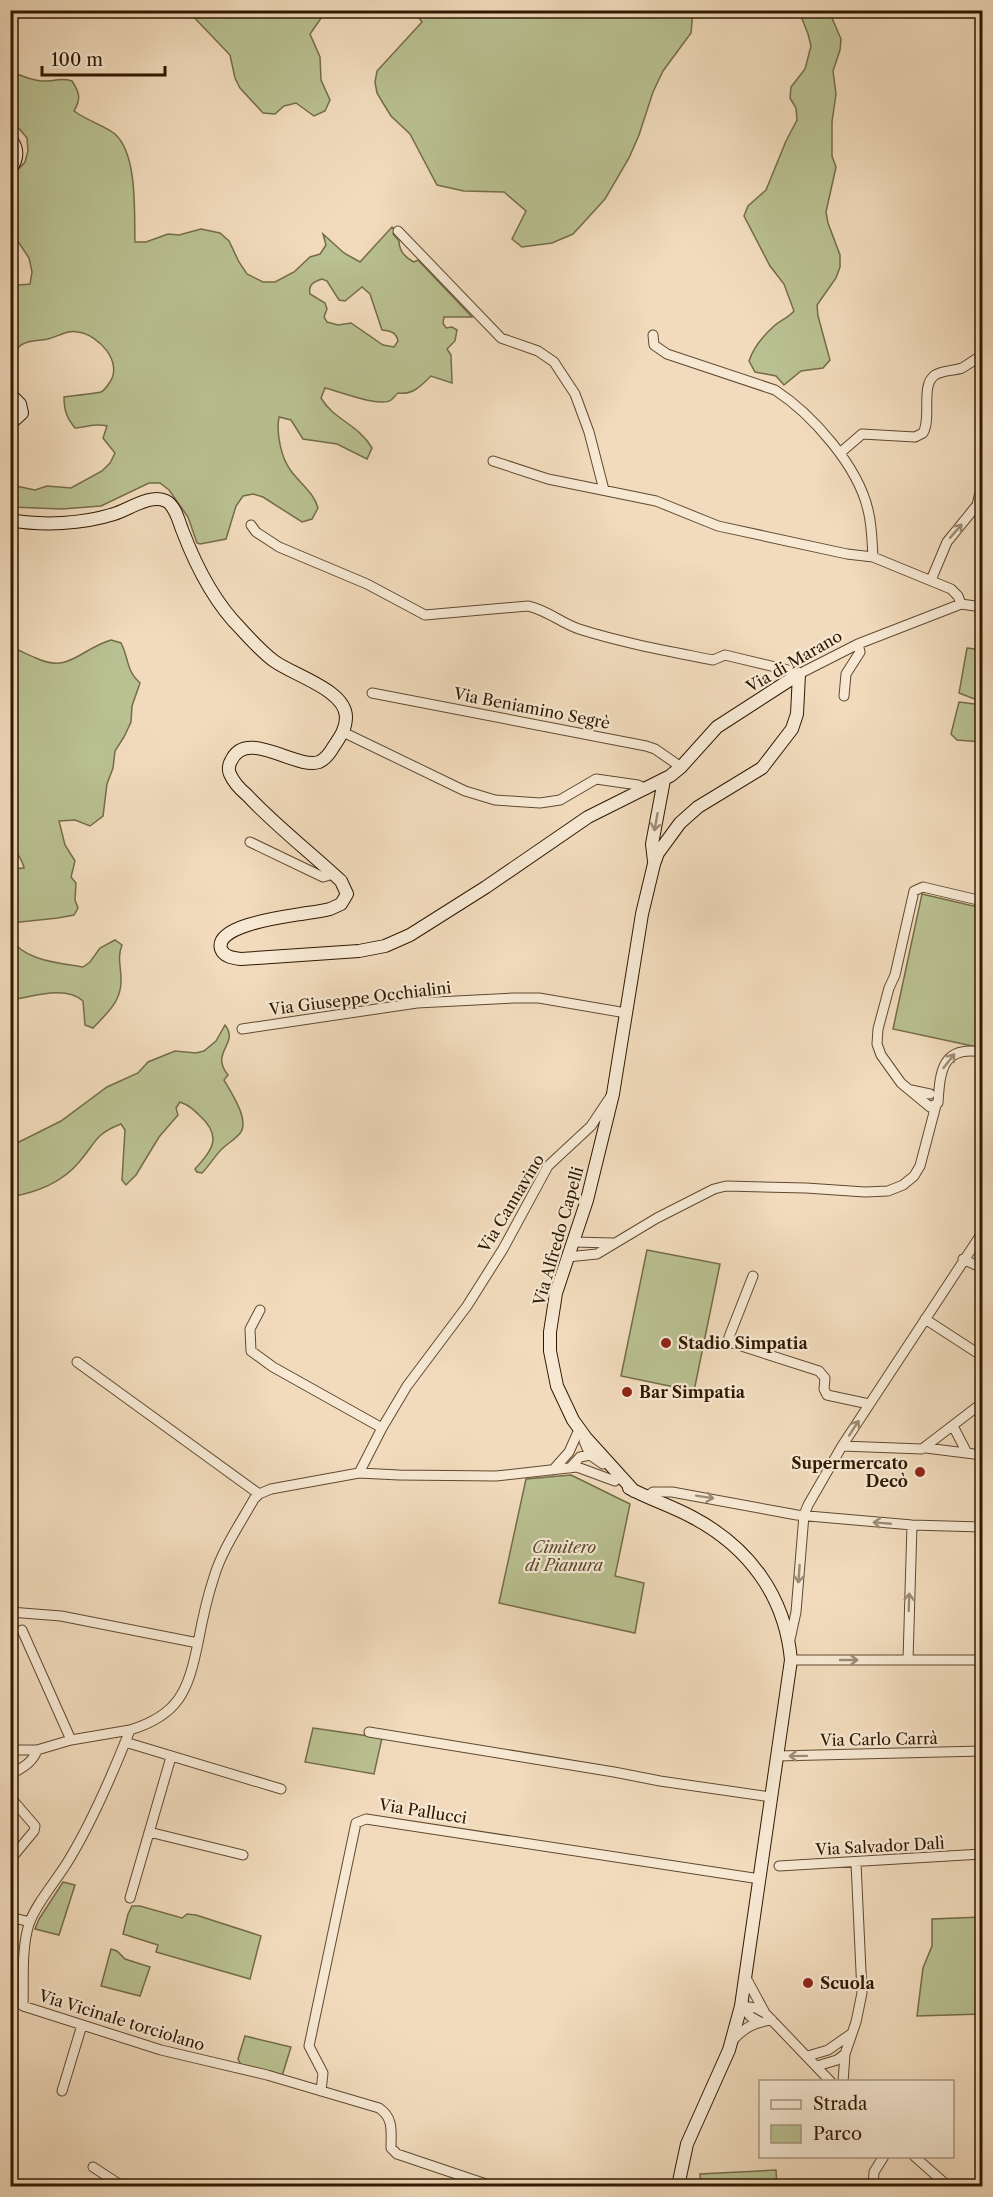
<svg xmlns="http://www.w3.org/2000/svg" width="993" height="2197" font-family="'Libre Caslon Text',serif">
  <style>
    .green { fill: #b9c091; stroke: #746c48; stroke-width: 1.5; fill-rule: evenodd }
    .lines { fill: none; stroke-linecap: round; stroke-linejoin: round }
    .street-casing { stroke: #60492f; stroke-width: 11 }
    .secondary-casing { stroke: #301800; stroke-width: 14 }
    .street { stroke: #f6e8d3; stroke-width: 9 }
    .secondary { stroke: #f6e8d3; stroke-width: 12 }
    .oneway { stroke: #9d8a74 }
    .poi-dot { fill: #8f2418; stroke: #f6e8d3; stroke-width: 2 }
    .labels { text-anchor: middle; stroke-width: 4.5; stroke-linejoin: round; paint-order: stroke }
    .street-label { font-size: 16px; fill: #301800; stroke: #f6e8d3 }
    .poi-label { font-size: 16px; font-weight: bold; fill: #301800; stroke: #f6e8d3; text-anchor: start }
    .park-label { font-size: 16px; font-style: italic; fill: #594a2c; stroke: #f6e8d3 }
  </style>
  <rect width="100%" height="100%" fill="#f1dbbc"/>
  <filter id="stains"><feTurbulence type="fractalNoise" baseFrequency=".00333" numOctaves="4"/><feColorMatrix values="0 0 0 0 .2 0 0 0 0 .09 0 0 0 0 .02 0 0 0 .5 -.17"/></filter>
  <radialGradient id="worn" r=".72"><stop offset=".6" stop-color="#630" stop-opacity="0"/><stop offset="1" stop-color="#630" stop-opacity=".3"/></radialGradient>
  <path class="green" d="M188,11H326L310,34L320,57L321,80L330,100L325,111L314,116L296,103L284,106L275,114L263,113L240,88L235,78L230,55Z
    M414,11H693L691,33L663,71L653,92L639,135L629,158L605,199L573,234L552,243L522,247L512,239L526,211L504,192L464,191L437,185L410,134L391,116L383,103L377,93L375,82L377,71L422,22Z
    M799,11H829L841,39L840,50L833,71L836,94L832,122V156L836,167L826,212L828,223L840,255V267L836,278L817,305L818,316L830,360L823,368L801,371L784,385L776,376L755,372L749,361C753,348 764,335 774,326C781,320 788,318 794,311L784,284L770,266L744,216L748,206L766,190L786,141L797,120L796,108L790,98L791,87L805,69L811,46L808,34Z
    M11,71C20,76 37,82 48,81C58,80 62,78 72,81C80,93 81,99 74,111C86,120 105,126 115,134C138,155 134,213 135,242H146L168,234L179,235L201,229L220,233L229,241L239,262L247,274L263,282H275L294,272L310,257L320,254L326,245L323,234L344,253L360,262L392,227L395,230L393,234L399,241C399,251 406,258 414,262L418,260L472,317H444L443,323L446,328L452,327L457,330L455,341L447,349L451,355L452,383L431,376C421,386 413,395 398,393C395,395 394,398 391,400C381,408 338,391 325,388L321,398C334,420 358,424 372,448L367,459L337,444L303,439L291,420L279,417C276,433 281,458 291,471C301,484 314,493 318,508L312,519L302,522L263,497L253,494L243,496L236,506L226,539L200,544L197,543L188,517L169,490L160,483H149L101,506L62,509L11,507V485L35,490L47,486L71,488L102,471L110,463L115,453L103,438L107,426C95,423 87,427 75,428C67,418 64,411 64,397C71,396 98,393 101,392C104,391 108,385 110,382C123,362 99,335 78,332C67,330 59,336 48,339C39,341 29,340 21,345C17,348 15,352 11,354V278L19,285L30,284L32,272L29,258L11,231V177L25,162L28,151L27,138L11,119ZM322,279L327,281L339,300L345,301L362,287L370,294L382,330C391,331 396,332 398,341L394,347L383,345L351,323L338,325L327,322L324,317L327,309L325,303L310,294C308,285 313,282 322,279Z
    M111,640L121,643C129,658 126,671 140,683L132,706L131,722L124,737L115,751L113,768L107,784L103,816L90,826L75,820L59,821L65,845L75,861L71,877L76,883L75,900L78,908L74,915L58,918L11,923V869L24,868C22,857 15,853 11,843V645C18,651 27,654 36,658C69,674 80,649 111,640Z
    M967,648L982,650V702L959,693Z
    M959,702L982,705V742L957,740L951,734Z
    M922,894L982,908V1048L893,1029Z
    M11,938C23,961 61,963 83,967L90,962L100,948L115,940L122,945C117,958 121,966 121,979C122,1001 107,1013 93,1028L85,1025L83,1001C65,985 32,997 11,1000Z
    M225,1025C240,1044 209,1052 228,1075L224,1080C231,1092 249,1119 241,1132C236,1139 228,1143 223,1148C215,1155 210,1165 202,1173L197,1172L195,1169C212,1150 223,1137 200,1116C194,1110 189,1105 180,1102L176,1108L178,1115L159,1137L136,1175L126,1185L122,1180L125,1130L121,1124C95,1134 97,1141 80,1161C62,1183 37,1192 11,1197V1146L61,1121L107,1087L138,1073L148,1062L175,1051L196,1053L204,1051L216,1041Z
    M647,1250L720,1264L694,1391L621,1376Z
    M571,1475L630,1504L615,1576L644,1583L635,1633L499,1603L526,1479Z
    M313,1728L382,1738L374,1774L305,1762Z
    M63,1882L75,1885L59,1935L35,1929L39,1919Z
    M132,1906H140L182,1918L187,1914L196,1915L261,1936L250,1979L156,1952L158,1945L123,1934L128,1914Z
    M982,1917V2014L917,2016L923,1968L932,1946V1919Z
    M111,1949L117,1951L125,1959L150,1967L140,1996L101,1986Z
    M245,2036L291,2047L282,2076L242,2067L238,2059Z
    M776,2170L777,2186H701L700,2174Z"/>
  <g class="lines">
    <defs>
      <path id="street" d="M398,231L501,338L538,351L554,362L575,394L589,432L604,490
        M653,335L654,345L667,354L775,390C812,414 858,466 868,510C872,525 872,541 873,557
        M840,453L862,434L915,437L923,433C932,418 920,385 935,375C943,370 954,371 962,368C969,364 976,359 982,355
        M493,461L548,479L656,501L718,526L847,554L873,557L951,589L958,596L961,604
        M251,525L256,532L279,547L367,584L425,615L528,606C547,610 561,623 579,629C623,643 668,651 713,660L725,655L788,670L797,675
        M931,580L947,542L977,505L982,484
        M799,674L858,644L961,604L982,607
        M372,693L646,746L655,749L681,767
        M844,696L846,674L860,652L858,644
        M347,734L465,791L495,800L540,803L560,800L596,779L638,785L647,789
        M250,842L323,877L333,874
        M982,901L923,887L914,891L895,975L889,988L878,1029L877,1044L881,1055L901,1083L930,1107L938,1103C940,1071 942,1045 982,1052
        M242,1029L417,1003L513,998H539L626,1013
        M911,1090L930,1094
        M573,1242L613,1243
        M567,1257L597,1254L657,1218L714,1189L726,1186L806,1188L865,1192L888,1191L903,1185L914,1176L920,1166L936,1105
        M963,1259L982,1268
        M753,1276L729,1337L732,1343L819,1371L825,1378L824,1389L827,1395L869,1404
        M260,1310L250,1329L251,1351L273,1367L382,1428
        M925,1319L982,1356
        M77,1362L259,1494
        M953,1426L967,1453
        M584,1441L590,1455L603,1464
        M842,1446L922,1449L982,1403
        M926,1448L982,1455
        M570,1468L580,1457L590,1455
        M553,1470L569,1452L577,1434
        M359,1473L382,1428L407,1386L467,1306L503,1249L548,1166L591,1126L611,1096
        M648,1496L653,1492H672L797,1515L912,1525L982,1527
        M10,1612L61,1616L198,1643
        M22,1630L71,1740
        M789,1644L796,1612L804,1515L808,1505L842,1446L982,1233
        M791,1660H982
        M908,1660L912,1525
        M369,1732L614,1772L660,1781L771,1797
        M125,1742L281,1789
        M10,1750H37L71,1740L130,1730
        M777,1756L982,1751
        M10,1775C21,1768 33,1763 37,1750
        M10,1797L35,1826L34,1831L10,1860
        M149,1832L243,1855
        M779,1866L982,1854
        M130,1898L171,1757
        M10,1917L30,1922
        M745,1976L764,2011
        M741,2006L756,2008L765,2013L831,2082
        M741,2006L751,2017L760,2022
        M733,2040C745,2027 755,2022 772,2020
        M808,2056L828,2050L851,2034
        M817,2066L837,2060L845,2054
        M843,2082L845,2054L856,2022L862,1993L856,1863
        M62,2091L82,2025
        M321,2091L323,2073L309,2046L356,1823L366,1819L760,1879
        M914,2156L948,2186
        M93,2167L122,2186
        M251,2186H254
        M492,2186L397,2154L391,2148C391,2132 394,2118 379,2108L267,2075L161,2050L23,2006C24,1980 21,1950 29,1924C36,1903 58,1879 70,1858C94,1818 113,1773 130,1730C179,1715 188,1691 198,1643C202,1621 207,1598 214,1577C222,1550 240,1524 254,1499L259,1494L271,1489L359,1473L399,1475L496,1476L577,1467L615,1481
        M873,2186L874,2172L884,2156
        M974,2186L982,2182"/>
      <path id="secondary" d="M10,138C19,149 18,159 10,170
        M10,394L20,404L22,413L10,424
        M10,520C43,526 82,524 114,514C128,510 151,493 166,501C176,506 179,523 183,532C196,566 216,604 241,629C251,640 262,652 274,661C293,675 346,690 346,717C346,729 340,737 334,746C330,753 326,759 319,762C296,770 246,727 231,761C229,764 228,770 230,774C233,781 241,790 247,795C276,826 310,852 341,881L347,894L341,904L330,909C322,911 315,912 307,913C291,916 214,924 221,949C224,957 233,958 241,959L359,951L385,946L410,935L486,887L588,817L670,776L681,767L717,727L799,674
        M654,861L652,844L664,780
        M629,1488C649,1499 672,1506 692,1517C749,1547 785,1596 791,1660L741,2006L729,2050L687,2144L678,2186
        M634,1491L586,1438L573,1420L557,1386L550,1351V1332L556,1293L587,1200L613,1094L642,914L654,864L658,853L680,823L698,807L762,768L792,729L797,714L799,674"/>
    </defs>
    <use href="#street" class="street-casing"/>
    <use href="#secondary" class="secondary-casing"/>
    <use href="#street" class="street"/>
    <use href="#secondary" class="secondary"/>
  </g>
  <defs><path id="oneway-shaft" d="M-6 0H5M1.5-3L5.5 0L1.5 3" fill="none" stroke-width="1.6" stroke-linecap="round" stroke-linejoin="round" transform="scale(1.5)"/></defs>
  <g class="oneway">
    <use href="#oneway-shaft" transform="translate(956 531) rotate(-49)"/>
    <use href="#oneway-shaft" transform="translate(656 822) rotate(100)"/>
    <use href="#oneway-shaft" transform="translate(949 1061) rotate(-52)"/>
    <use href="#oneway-shaft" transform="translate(854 1428) rotate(-57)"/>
    <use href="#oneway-shaft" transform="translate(705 1497) rotate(9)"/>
    <use href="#oneway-shaft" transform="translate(882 1523) rotate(-175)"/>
    <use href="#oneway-shaft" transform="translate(799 1574) rotate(94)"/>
    <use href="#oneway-shaft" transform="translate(909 1602) rotate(-88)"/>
    <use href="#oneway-shaft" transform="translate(849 1660)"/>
    <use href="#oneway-shaft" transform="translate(798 1756) rotate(179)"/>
  </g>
  <g class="poi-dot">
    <circle cx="666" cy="1343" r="6"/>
    <circle cx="627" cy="1392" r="6"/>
    <circle cx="920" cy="1472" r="6"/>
    <circle cx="808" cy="1983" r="6"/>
  </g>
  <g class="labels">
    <g class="street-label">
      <text transform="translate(794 661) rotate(-30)" y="6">Via di Marano</text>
      <text transform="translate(532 708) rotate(11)" y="6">Via Beniamino Segrè</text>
      <text transform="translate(360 998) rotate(-7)" y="6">Via Giuseppe Occhialini</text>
      <text transform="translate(511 1203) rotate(-59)" y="6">Via Cannavino</text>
      <text transform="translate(558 1236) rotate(-74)" y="6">Via Alfredo Capelli</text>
      <text transform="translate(879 1739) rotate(-1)" y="6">Via Carlo Carrà</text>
      <text transform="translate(423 1811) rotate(9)" y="6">Via Pallucci</text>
      <text transform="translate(880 1846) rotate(-3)" y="6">Via Salvador Dalì</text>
      <text transform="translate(122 2020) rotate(17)" y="6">Via Vicinale torciolano</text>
    </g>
    <g class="poi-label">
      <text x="678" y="1349">Stadio Simpatia</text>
      <text x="639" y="1398">Bar Simpatia</text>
      <text x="908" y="1469" text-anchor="end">Supermercato<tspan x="908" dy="18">Decò</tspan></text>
      <text x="820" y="1989">Scuola</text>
    </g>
    <g class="park-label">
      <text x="564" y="1553">Cimitero<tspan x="564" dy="18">di Pianura</tspan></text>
    </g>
  </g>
  <rect width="993" height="2197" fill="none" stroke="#f1dbbc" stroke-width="36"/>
  <rect x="12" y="12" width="969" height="2173" fill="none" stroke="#301800" stroke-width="3"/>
  <rect x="18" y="18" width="957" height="2161" fill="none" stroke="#301800" stroke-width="1.5"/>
  <rect x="759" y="2080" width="195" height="78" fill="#f6e8d3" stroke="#a7957f" stroke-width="1.5"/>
  <rect x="771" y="2100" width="30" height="9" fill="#f6e8d3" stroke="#a7957f" stroke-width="1.5"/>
  <text x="813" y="2110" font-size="18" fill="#301800">Strada</text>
  <rect x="771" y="2125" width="30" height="18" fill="#b9c091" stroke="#a7957f" stroke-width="1.5"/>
  <text x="813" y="2140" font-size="18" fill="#301800">Parco</text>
  <path d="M42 66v9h123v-9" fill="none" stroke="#301800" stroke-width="3"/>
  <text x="51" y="66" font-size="18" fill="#301800" stroke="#f6e8d3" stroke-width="4.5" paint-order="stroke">100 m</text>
  <rect width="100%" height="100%" filter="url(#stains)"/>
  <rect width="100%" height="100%" fill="url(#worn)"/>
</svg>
